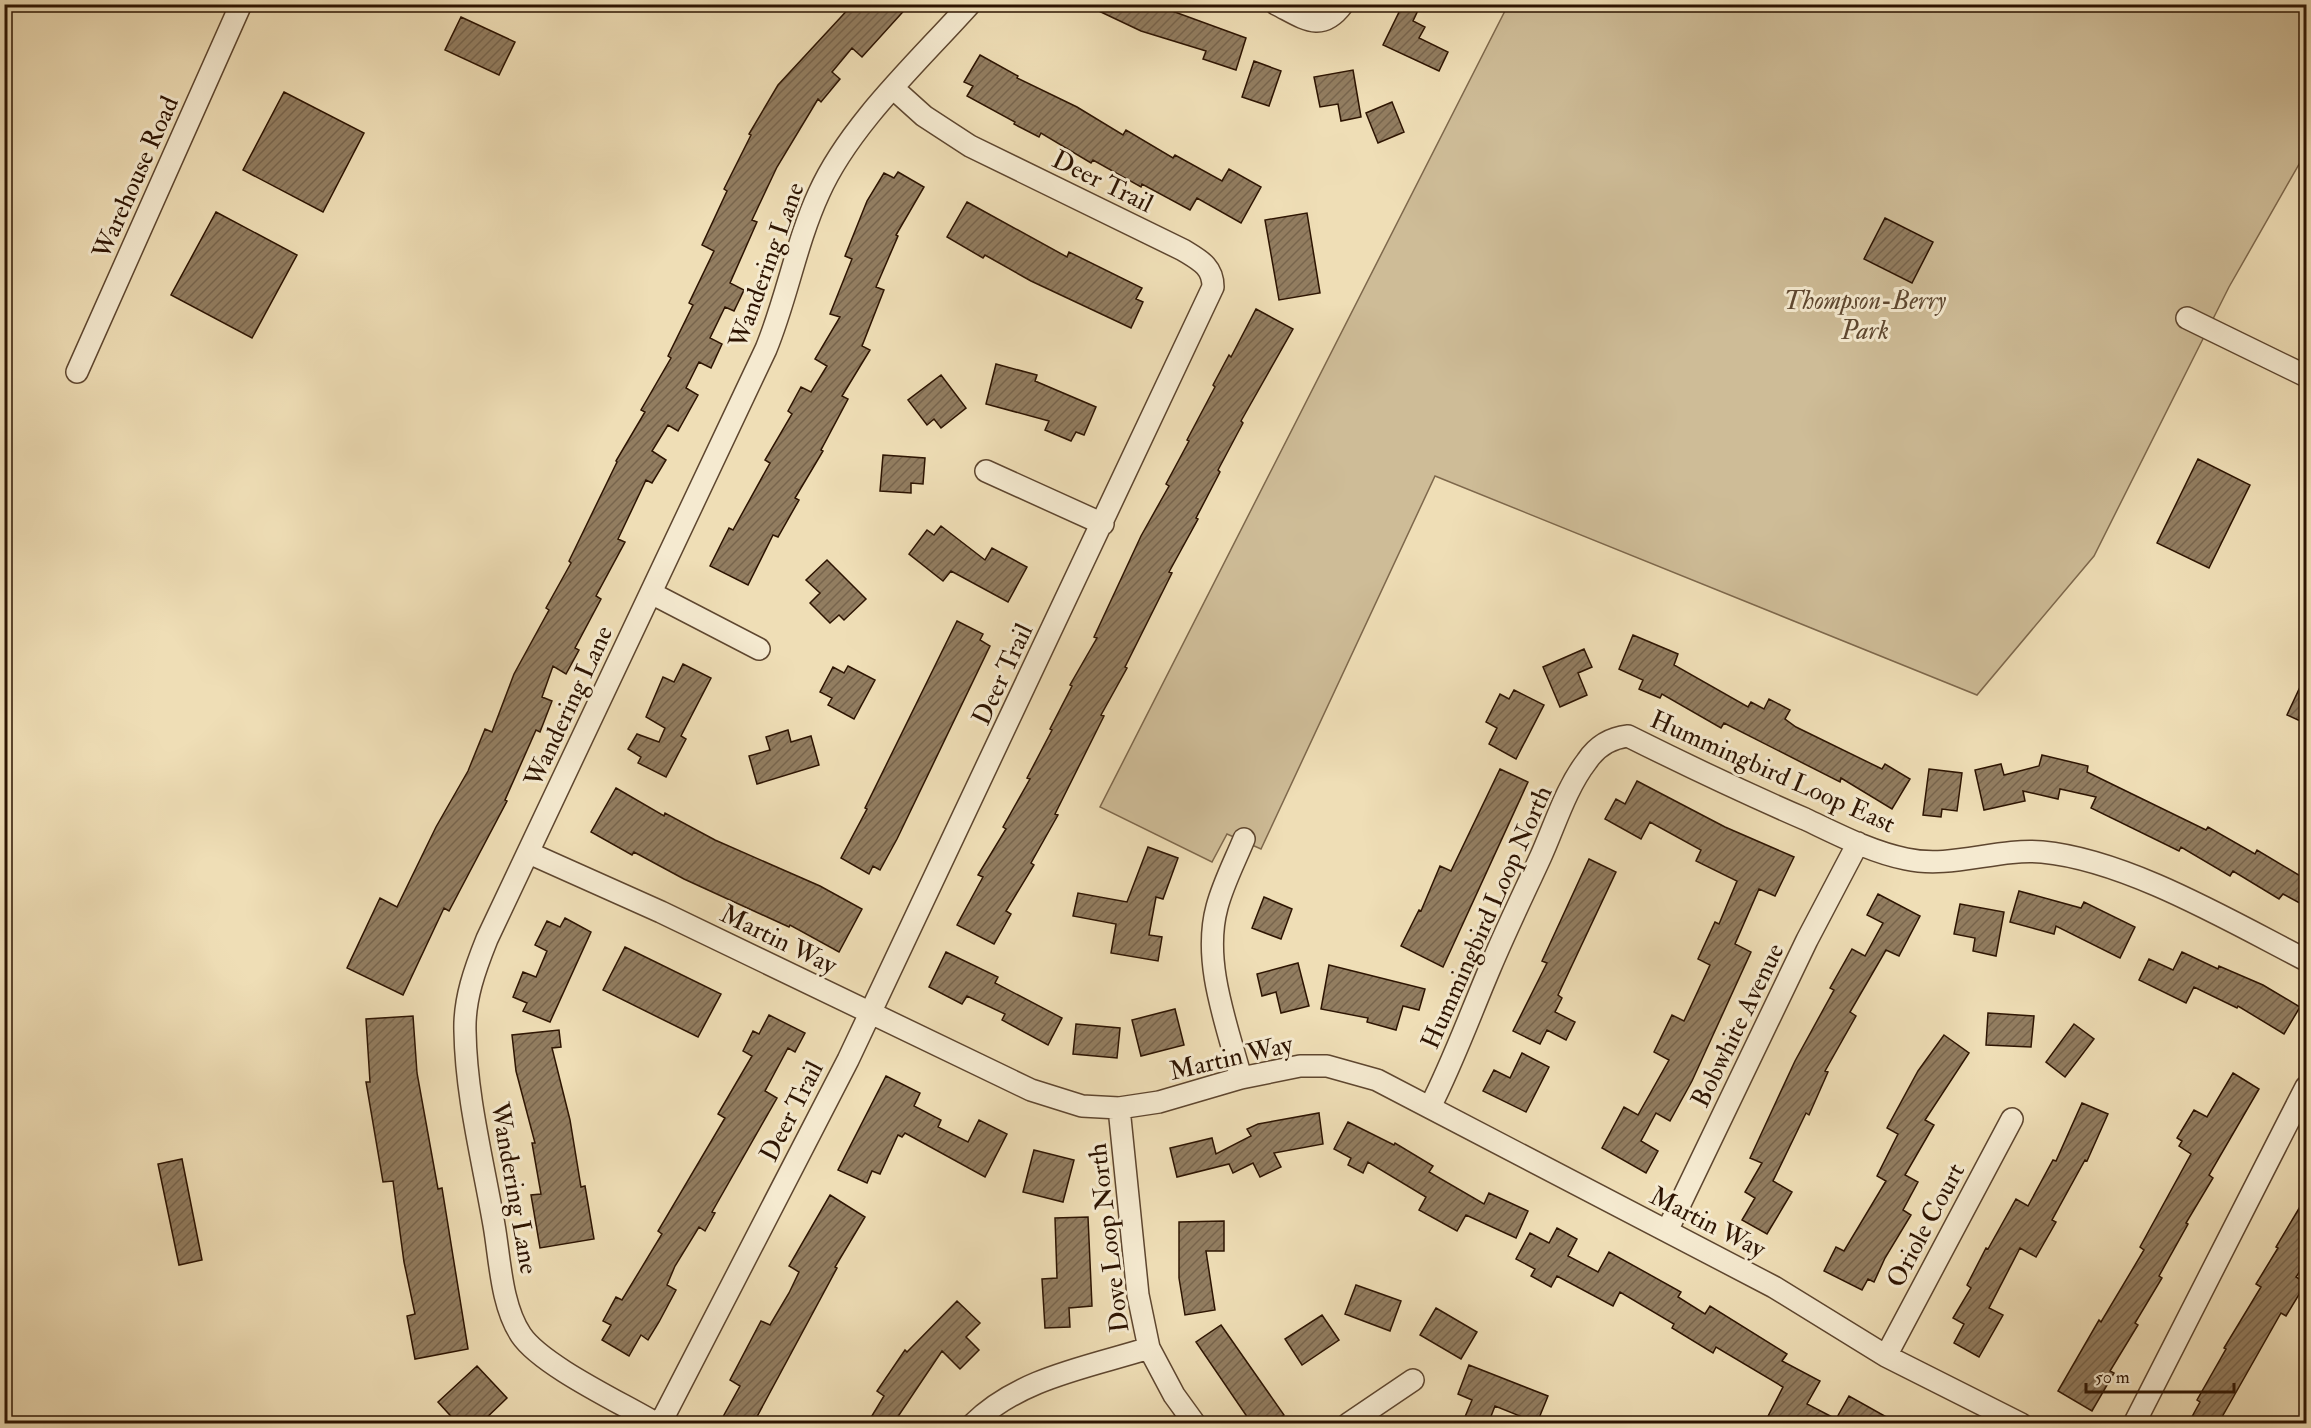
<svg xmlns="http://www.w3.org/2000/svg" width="2311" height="1428" font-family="'IM FELL Double Pica',serif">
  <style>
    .green { fill: #cebc97; stroke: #7e684c; stroke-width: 1.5 }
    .building { fill: url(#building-hatch); stroke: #2d1402; stroke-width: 1.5 }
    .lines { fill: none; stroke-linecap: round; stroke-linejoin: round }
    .street-casing { stroke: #5e462f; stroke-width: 24 }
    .street { stroke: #f5ead0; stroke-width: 21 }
    .labels { text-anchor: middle; stroke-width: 6; stroke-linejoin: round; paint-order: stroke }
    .street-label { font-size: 26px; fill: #2d1402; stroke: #f5ead0 }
    .park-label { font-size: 26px; font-style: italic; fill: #5d462f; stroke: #f5ead0 }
  </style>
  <defs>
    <pattern id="building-hatch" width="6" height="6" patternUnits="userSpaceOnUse" patternTransform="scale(1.5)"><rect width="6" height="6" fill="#927d60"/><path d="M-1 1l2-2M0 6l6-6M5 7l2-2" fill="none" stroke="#78654d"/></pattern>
  </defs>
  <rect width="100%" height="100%" fill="#efdeb6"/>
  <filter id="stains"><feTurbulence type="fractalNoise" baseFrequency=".00333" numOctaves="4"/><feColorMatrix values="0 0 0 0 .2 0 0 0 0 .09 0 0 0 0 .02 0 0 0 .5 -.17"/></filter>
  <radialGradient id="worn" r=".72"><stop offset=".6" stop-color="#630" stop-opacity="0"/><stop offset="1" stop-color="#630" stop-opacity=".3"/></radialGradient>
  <path class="green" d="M1508,5H2306V152L2229,287L2094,556L1977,695L1435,476L1261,849L1227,834L1212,862L1100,807Z"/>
  <path class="building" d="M853,4H910L862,57L852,48L832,72L840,79L821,102L818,99L777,167L752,220L757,222L730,283L744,290L734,311L725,307L710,338L722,344L711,368L699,362L686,388L698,395L678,431L668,425L652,451L666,460L652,483L646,480L618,539L625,542L596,596L601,599L575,648L579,650L566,674L553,666L542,697L552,701L540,732L536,730L505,800L507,801L449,911L444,908L403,995L347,968L380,898L397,907L436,827L468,771L485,729L492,732L514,674L549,610L546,608L571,563L569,561L617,462L616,461L645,412L641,410L671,358L668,356L693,305L689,303L714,251L702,245L727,191L724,189L751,135L749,134L778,85Z
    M1084,4H1153L1246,38L1236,70L1203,59L1206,51L1141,31Z
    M1403,4H1421L1413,21L1425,27L1419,38L1448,52L1439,71L1383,45Z
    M461,17L515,42L499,75L445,50Z
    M980,55L1018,76L1017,78L1077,107L1123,135L1126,130L1173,158L1175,155L1222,181L1229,169L1261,187L1241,223L1197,198L1190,210L1142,184L1141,187L1093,160L1091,163L1041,133L1039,137L1014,124L1015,122L967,96L973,86L964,82Z
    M1254,61L1281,71L1269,106L1242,97Z
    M1353,70L1361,117L1341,121L1338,104L1320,107L1314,77Z
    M284,92L364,133L323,212L243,170Z
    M1392,102L1404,132L1378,143L1366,113Z
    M898,172L924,187L896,235L898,236L876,287L884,290L862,346L870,350L842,396L848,399L821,450L823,451L795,498L799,500L778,537L773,535L748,585L710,566L729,528L733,530L770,463L765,460L792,414L788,411L801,387L811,392L827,366L815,359L840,317L830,314L852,259L845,256L867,201L884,173L894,178Z
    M967,202L1067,257L1069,252L1142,288L1136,299L1143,302L1131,328L1031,281L985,255L983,258L947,237Z
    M216,212L297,255L252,338L171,295Z
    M1307,213L1320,293L1279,300L1265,220Z
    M1885,218L1933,242L1912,283L1864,259Z
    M1256,309L1293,329L1241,421L1243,423L1218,470L1220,472L1196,518L1198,519L1169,572L1172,573L1125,667L1127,668L1101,715L1104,716L1055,814L1058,815L1031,863L1034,865L1006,911L1011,914L994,944L957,925L983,877L978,875L1006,829L1003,827L1030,779L1027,778L1052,730L1050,729L1072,686L1070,685L1097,638L1094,637L1141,536L1169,486L1166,484L1189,441L1187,440L1215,387L1213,385L1229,355L1231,357Z
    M996,364L1037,375L1035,381L1096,407L1084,435L1076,432L1071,441L1045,430L1049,421L986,404Z
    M941,375L966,408L941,428L934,419L927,425L908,400Z
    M883,455L925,458L923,484L911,483V493L880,491Z
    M2198,459L2250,485L2209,568L2157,543Z
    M941,526L985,560L992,548L1027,567L1008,602L951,571L943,581L909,554L927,530L934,535Z
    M827,560L866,599L844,620L839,615L830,623L810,603L820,593L806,580Z
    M957,621L983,634L980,640L990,646L897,839L880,870L873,866L869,874L841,858L867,809L865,808Z
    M1633,635L1678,654L1674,665L1748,707L1751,702L1764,709L1769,699L1790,710L1785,719L1796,727L1882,769L1885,764L1910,779L1892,809L1841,778L1840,782L1724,723L1721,728L1662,694L1660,698L1639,689L1643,680L1619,669Z
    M1584,649L1592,667L1578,673L1587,695L1560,707L1543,667Z
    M683,664L711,678L681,736L686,739L666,777L638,763L641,757L628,749L637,734L659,742L665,728L646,717L663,677L674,682Z
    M848,666L875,680L854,719L828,705L832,698L820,692L833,667L844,673Z
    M2307,672V724L2287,715Z
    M1514,690L1544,705L1516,759L1489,744L1497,728L1486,722L1500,694L1509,699Z
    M788,730L791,742L811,736L819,765L757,784L749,756L770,750L766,737Z
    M2042,755L2088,766L2087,772L2206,830L2208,827L2255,854L2257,850L2307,880V907L2283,894L2279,899L2233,871L2230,876L2181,847L2179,851L2091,808L2096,797L2060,789L2058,799L2023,791L2025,801L1984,810L1975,770L2001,764L2004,775L2039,766Z
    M1500,769L1528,782L1443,967L1401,946L1419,910L1421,911L1440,866L1451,871Z
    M1929,769L1962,773L1957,811L1942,809L1941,817L1923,815Z
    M1637,781L1725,827L1794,857L1775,896L1759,889L1735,944L1751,952L1692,1081L1670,1121L1656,1113L1641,1141L1658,1151L1646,1173L1602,1148L1624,1107L1638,1115L1669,1060L1654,1052L1672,1015L1684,1021L1710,965L1698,959L1715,922L1719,924L1737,881L1696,861L1701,850L1650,822L1641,839L1605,819L1616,799L1625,804Z
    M616,788L664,816L665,813L715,840L820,886L862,909L839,952L790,925L789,927L684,879L634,852L632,855L591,832Z
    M1148,847L1178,858L1163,899L1156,897L1149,935L1162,937L1158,961L1111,953L1116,924L1073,916L1078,893L1127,902Z
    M1589,859L1616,872L1558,995L1562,998L1555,1012L1575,1022L1566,1040L1547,1030L1540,1044L1513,1031L1547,963L1542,961Z
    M2019,891L2081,908L2084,902L2135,927L2120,958L2056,926L2054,934L2010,922Z
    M1878,894L1920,916L1899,956L1886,950L1850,1012L1856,1016L1825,1071L1828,1072L1809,1115L1806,1113L1773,1181L1792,1192L1767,1234L1742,1220L1755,1198L1745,1192L1762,1163L1750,1158L1795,1061L1834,990L1830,988L1852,949L1865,956L1883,923L1867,915Z
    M1264,897L1292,909L1281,939L1252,928Z
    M1960,904L2004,912L1996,956L1973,951L1975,938L1954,934Z
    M565,918L591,932L550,1022L523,1011L527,1003L513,997L523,972L536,977L547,951L535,945L547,921L560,927Z
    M625,947L721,994L698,1037L603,990Z
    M946,952L998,977L995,983L1062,1018L1048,1045L1002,1020L1005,1014L967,996L962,1004L929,987Z
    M2182,952L2218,969L2219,966L2263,985L2300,1007L2284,1034L2238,1006L2237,1008L2194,987L2186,1003L2139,980L2149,959L2173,970Z
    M1298,963L1309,1006L1281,1013L1276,992L1262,996L1257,974Z
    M1329,965L1425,989L1419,1010L1403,1006L1396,1030L1367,1022L1368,1018L1321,1009Z
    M1175,1009L1184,1045L1141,1056L1132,1020Z
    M1988,1013L2034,1016L2031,1047L1986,1045Z
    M769,1015L805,1033L795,1052L788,1048L765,1091L777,1098L712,1212L715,1213L705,1231L699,1227L675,1266L667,1285L676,1290L659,1322L648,1340L641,1335L629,1356L602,1340L611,1325L603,1321L616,1297L622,1300L662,1234L658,1231L725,1118L718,1114L752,1056L743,1051L753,1031L759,1034Z
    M413,1016L417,1073L438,1189L442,1188L468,1349L415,1359L407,1316L415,1314L404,1262L393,1181L383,1182L366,1082H370L366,1019Z
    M1076,1024L1120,1028L1117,1058L1073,1054Z
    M2074,1024L2094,1039L2065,1077L2046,1062Z
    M559,1030L561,1047L552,1048L570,1120L581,1187L585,1186L594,1239L540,1248L531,1195L541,1194L532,1143H535L516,1071L512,1035Z
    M1944,1035L1969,1053L1925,1120L1934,1125L1905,1175L1918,1182L1903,1210L1911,1215L1885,1258L1874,1282L1868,1279L1862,1290L1824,1271L1836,1247L1844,1251L1886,1181L1877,1176L1898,1134L1887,1128L1918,1071Z
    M1522,1053L1549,1067L1526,1112L1483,1091L1494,1070L1510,1078Z
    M2233,1073L2259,1089L2209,1175L2213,1178L2186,1223L2188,1224L2159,1276L2162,1278L2135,1323L2138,1325L2110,1371L2114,1373L2092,1411L2058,1391L2099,1320L2101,1322L2144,1250L2140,1247L2191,1154L2179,1146L2182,1141L2177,1138L2194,1110L2207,1117Z
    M886,1076L920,1093L914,1106L941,1120L938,1127L968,1142L979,1120L1007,1134L985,1177L905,1133L902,1137L898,1135L880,1174L872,1171L867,1183L838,1170Z
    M2082,1103L2108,1114L2087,1161L2085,1160L2052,1220L2056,1222L2036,1257L2020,1248L1989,1308L2003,1315L1979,1357L1954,1343L1964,1324L1953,1318L1971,1288L1967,1285L1986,1248L1988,1249L2016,1199L2028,1206L2053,1160L2056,1161Z
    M1319,1113L1323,1144L1274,1153L1281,1167L1260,1177L1253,1163L1233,1173L1229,1164L1177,1177L1170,1148L1212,1138L1216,1154L1251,1136L1247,1129L1258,1124Z
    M1348,1122L1394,1145L1395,1143L1433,1166L1429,1172L1484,1204L1489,1193L1528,1211L1516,1238L1466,1215L1457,1231L1419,1210L1426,1197L1368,1162L1363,1173L1348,1165L1351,1158L1334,1149Z
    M1034,1150L1074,1160L1063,1202L1023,1192Z
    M182,1159L202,1260L179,1265L158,1164Z
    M830,1195L865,1217L835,1267L837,1268L753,1424H719L740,1386L730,1380L761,1321L770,1325L789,1293L799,1272L789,1266Z
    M2307,1195V1261L2296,1277L2306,1283L2286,1316L2281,1313L2218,1424H2188L2200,1402L2197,1400L2226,1349L2224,1348L2261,1287L2256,1284L2278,1248L2276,1247Z
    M1088,1217L1092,1306L1069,1308L1070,1327L1045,1328L1042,1279L1057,1278L1055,1218Z
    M1224,1221V1251H1206L1215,1310L1185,1315L1179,1278V1222Z
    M1557,1228L1577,1239L1568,1256L1598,1272L1609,1252L1681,1292L1678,1297L1705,1314L1710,1306L1787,1354L1782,1361L1820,1381L1807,1404L1836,1419L1849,1396L1899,1424H1764L1783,1387L1716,1347L1713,1353L1672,1328L1674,1324L1620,1292L1613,1306L1557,1276L1551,1287L1531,1276L1535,1269L1516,1259L1530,1233L1549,1243Z
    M1356,1285L1401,1301L1390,1331L1345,1314Z
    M957,1301L980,1323L966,1337L979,1350L960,1369L942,1351L893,1424H867L884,1396L877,1391L905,1350L907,1352Z
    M1436,1308L1477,1332L1461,1359L1420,1335Z
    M1322,1315L1339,1340L1302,1365L1285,1339Z
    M1221,1325L1284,1415L1270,1424H1252L1196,1342Z
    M1469,1365L1548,1396L1537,1423L1495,1406L1488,1424H1462L1472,1400L1458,1394Z
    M477,1366L507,1398L480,1424H458L438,1402Z"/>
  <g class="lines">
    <defs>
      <path id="street" d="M1276,4C1304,18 1321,34 1343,4
        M2187,318L2306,376
        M77,372L241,4
        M986,471L1103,524
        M651,593L759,649
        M529,853L661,912L1031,1090L1082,1106L1119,1108L1159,1102L1241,1078L1300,1066H1327L1377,1080L1774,1287L1886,1356L2021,1424
        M1241,1078C1227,1025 1202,962 1217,907C1223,884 1235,861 1244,839
        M1430,1107C1453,1062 1470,1015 1490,968C1506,930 1524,893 1541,856C1555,825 1566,788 1587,761C1597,746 1610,738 1628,736C1686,765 1745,793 1805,819C1837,834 1871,852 1906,859C1951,869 1997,848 2042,852C2127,860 2230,921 2306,960
        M1119,1108L1138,1295L1149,1348L1174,1395L1195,1424
        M1667,1231L1807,940L1858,843
        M1886,1356L2012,1119
        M657,1424C622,1403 542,1366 521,1335C501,1305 500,1259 494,1225C483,1161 466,1096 465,1031C464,999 475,969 487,939L766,349C787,298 796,243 819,193C850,124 919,61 970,4
        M660,1424L848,1060L1213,287C1213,266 1199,260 1183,250L970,146L924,116L894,89
        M973,1424C1019,1378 1089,1367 1149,1348
        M1348,1424L1413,1380
        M2134,1424L2306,1087"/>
    </defs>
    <use href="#street" class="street-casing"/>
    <use href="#street" class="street"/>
  </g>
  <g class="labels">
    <g class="street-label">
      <text transform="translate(135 177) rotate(-66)" y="9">Warehouse Road</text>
      <text transform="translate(1103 181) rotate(26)" y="9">Deer Trail</text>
      <text transform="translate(766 265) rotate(-70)" y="9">Wandering Lane</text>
      <text transform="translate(1002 674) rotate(-65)" y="9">Deer Trail</text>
      <text transform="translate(568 706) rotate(-65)" y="9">Wandering Lane</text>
      <text transform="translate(1773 771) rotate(24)" y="9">Hummingbird Loop East</text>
      <text transform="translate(1486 917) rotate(-66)" y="9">Hummingbird Loop North</text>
      <text transform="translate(779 939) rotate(26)" y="9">Martin Way</text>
      <text transform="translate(1737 1025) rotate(-64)" y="9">Bobwhite Avenue</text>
      <text transform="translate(1231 1057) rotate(-13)" y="9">Martin Way</text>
      <text transform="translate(791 1111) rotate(-63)" y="9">Deer Trail</text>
      <text transform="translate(515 1188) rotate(80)" y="9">Wandering Lane</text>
      <text transform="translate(1708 1222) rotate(27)" y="9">Martin Way</text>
      <text transform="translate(1925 1225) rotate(-62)" y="9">Oriole Court</text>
      <text transform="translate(1108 1238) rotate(-97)" y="9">Dove Loop North</text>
    </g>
    <g class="park-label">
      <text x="1865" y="309">Thompson-Berry<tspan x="1865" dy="30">Park</tspan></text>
    </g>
  </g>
  <rect width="2311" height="1428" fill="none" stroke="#efdeb6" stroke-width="24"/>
  <rect x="6" y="6" width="2299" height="1416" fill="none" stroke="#2d1402" stroke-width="3"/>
  <rect x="12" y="12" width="2287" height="1404" fill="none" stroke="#2d1402" stroke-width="1.5"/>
  <path d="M2086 1383v9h148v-9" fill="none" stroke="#2d1402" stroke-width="3"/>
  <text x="2095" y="1383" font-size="18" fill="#2d1402" stroke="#f5ead0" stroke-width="4.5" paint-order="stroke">50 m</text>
  <rect width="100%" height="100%" filter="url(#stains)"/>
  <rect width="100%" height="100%" fill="url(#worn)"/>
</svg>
